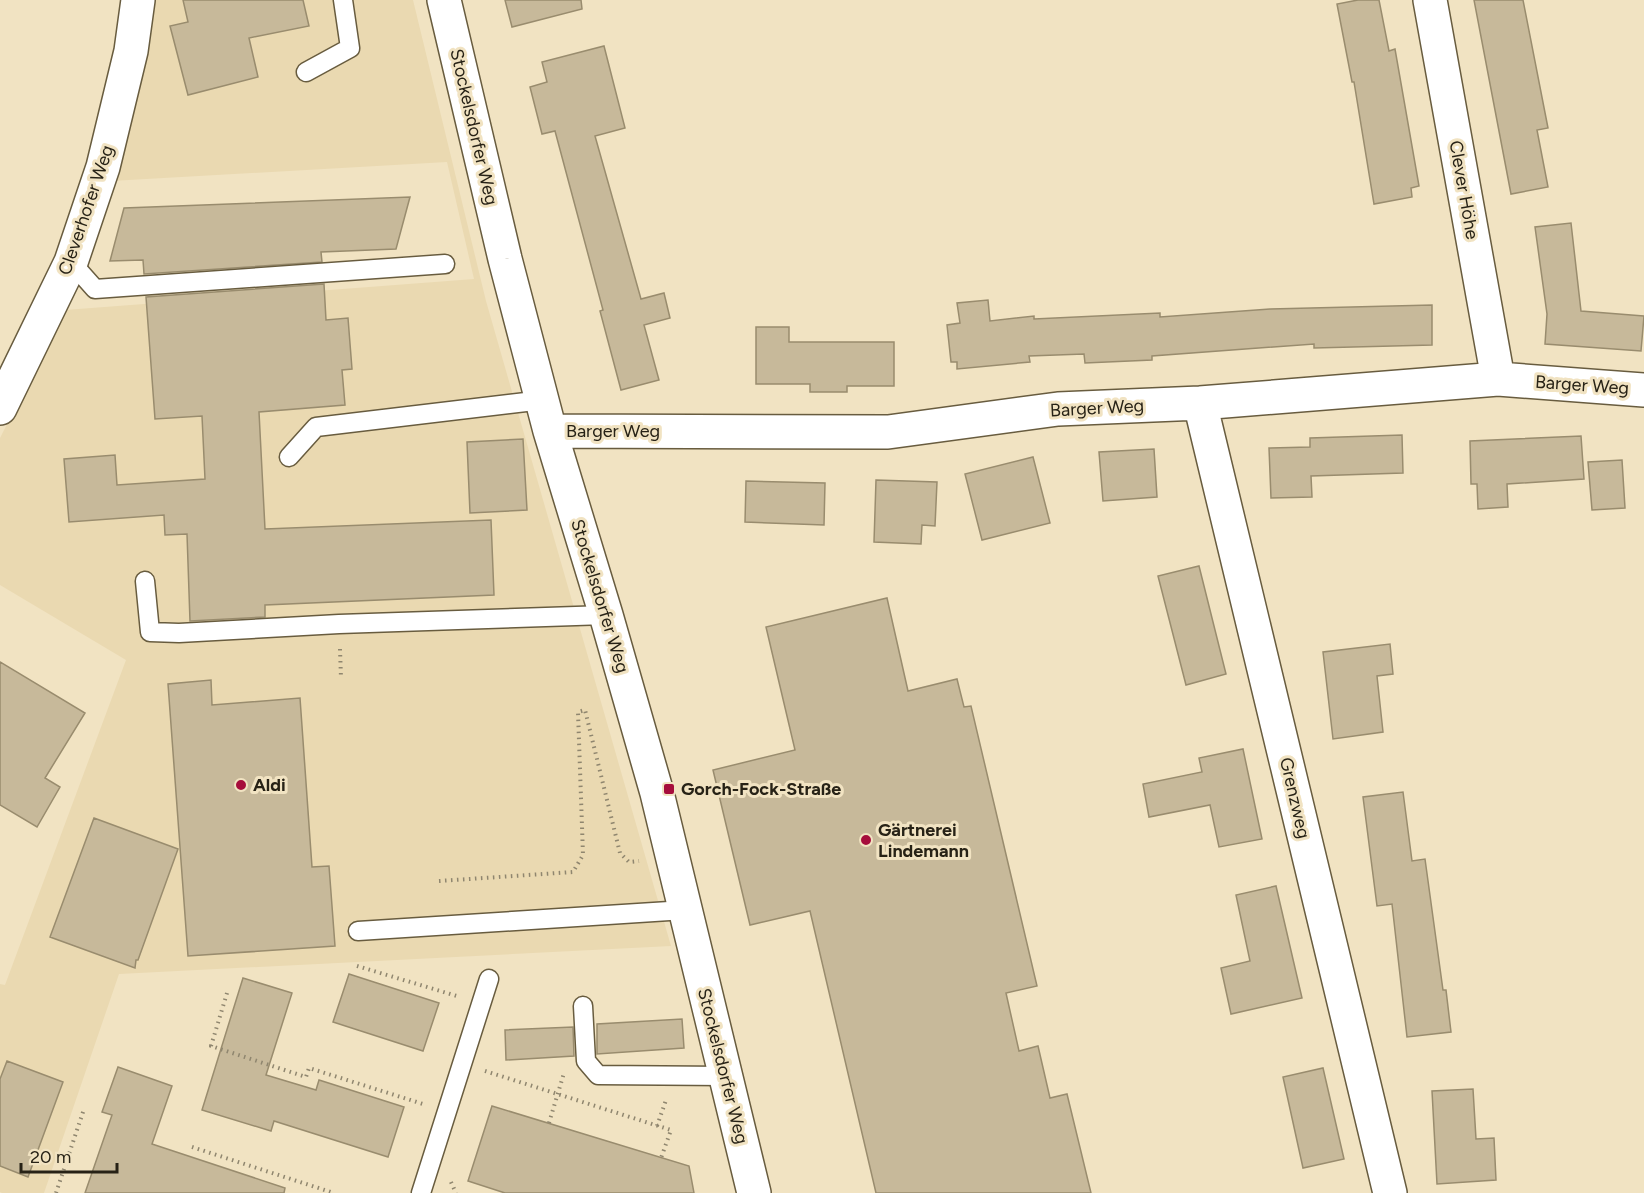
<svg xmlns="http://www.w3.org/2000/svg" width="1644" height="1193" font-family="Figtree,sans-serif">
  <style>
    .built { fill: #ead9b1 }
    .building { fill: #c7b99a; stroke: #998c6e; stroke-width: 1.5 }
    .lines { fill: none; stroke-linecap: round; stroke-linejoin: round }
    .lane-casing { stroke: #685c3f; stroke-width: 21 }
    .street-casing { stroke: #685c3f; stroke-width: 36 }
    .path { stroke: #8f866f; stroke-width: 4; stroke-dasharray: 1.5 4.5; stroke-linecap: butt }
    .lane { stroke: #fff; stroke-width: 18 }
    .street { stroke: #fff; stroke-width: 33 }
    .poi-dot { fill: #a60d3c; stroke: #f1e3c2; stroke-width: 2 }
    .labels { text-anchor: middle; stroke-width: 6; stroke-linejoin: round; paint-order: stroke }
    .street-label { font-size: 18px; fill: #272216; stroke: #f1e3c2 }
    .poi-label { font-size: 18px; font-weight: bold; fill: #272216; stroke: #f1e3c2; text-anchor: start }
  </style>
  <rect width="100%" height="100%" fill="#f1e3c2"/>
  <path class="built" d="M154,0H413L486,301L671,946L119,974L44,1193H2L0,1192V984L5,985L126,660L0,585V438L65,310L474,279L447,162L111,181Z"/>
  <path class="building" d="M183,0H303L309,26L249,38L258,77L188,95L170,26L188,22Z
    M505,0H581L582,9L512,27Z
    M1358,0H1379L1389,51L1395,49L1419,186L1411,188L1412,197L1374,204L1354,82H1352L1337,4Z
    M1474,0H1523L1548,128L1537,130L1548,187L1511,194Z
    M604,46L625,128L595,136L641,299L664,293L670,318L644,325L659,380L621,390L600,311L603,310L555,131L542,134L530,87L547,82L542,62Z
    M410,197L396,249L321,252L322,262L144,274L143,260L110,261L124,208Z
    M1571,223L1581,311L1644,316L1641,351L1545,344L1547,314L1535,227Z
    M324,284L326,320L348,318L352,369L342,370L345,405L259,412L265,529L491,520L494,595L265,605V617L190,621L187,534L165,535L164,515L69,522L64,459L115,455L117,485L205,479L202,416L155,419L146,297Z
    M988,300L990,321L1034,316V319L1160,313V317L1270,309L1432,305V345L1314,348V344L1152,356V360L1085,363L1084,354L1029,356L1030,362L957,369V362H951L947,325L960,323L957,303Z
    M756,327H789V342H894V386H847V392H810V384H756Z
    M1402,435L1403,473L1311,476L1312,497L1271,498L1269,448L1310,447V438Z
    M1581,436L1584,479L1507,484L1508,507L1478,509L1477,484H1471L1470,441Z
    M523,439L527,510L470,513L467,442Z
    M1154,449L1157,497L1103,501L1099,452Z
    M1033,457L1050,523L982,540L965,474Z
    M1622,460L1625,508L1592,510L1588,462Z
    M876,480L937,482L935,526L922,525L921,544L874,542Z
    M746,481L825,483L824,525L745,522Z
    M1199,566L1226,674L1186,685L1158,576Z
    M887,598L908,691L957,679L964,707L971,706L1037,986L1006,993L1019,1051L1038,1046L1050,1098L1067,1094L1091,1193H876L810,911L750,925L713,770L795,750L766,627Z
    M1390,644L1393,674L1377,676L1383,732L1333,739L1323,652Z
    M0,662L85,713L45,778L60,787L37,827L0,805Z
    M211,680L212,705L300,698L312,867L329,866L335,946L188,956L168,684Z
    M1243,749L1262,839L1219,847L1210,805L1149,817L1143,784L1202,772L1199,758Z
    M1403,792L1412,861L1425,859L1443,990H1446L1451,1032L1407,1037L1392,904L1377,906L1363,797Z
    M94,818L178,849L138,960H136L135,968L50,937Z
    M1276,886L1302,998L1231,1014L1221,968L1250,961L1236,895Z
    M349,974L439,1003L423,1051L333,1022Z
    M243,978L292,993L266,1075L316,1090L319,1080L404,1107L388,1157L274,1121L271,1131L202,1110Z
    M682,1019L684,1048L597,1054V1024Z
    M573,1027L574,1056L506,1060L505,1030Z
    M7,1061L63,1082L28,1177L0,1166V1079Z
    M118,1067L172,1086L152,1144L285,1188L284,1193H85L112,1115L102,1112Z
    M1323,1068L1344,1159L1303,1168L1283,1077Z
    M1473,1089L1476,1139L1494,1138L1496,1180L1437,1184L1432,1091Z
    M492,1106L689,1166L694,1193H505L468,1181Z"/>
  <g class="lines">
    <defs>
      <path id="lane" d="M306,72L350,48L343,0
        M71,262L95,289L445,264
        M289,457L316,427L543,400
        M145,581L150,632L179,633L339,624L606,615
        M358,931L685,910
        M583,1006L586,1061L598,1075L726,1076
        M421,1193L489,979"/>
      <path id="street" d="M444,0L505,259L550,431L606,615L657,793L754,1193
        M1430,0L1498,379
        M1200,403L1390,1193
        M0,408L71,262L103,167L131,51L138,0
        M550,431L888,432L1058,409L1200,403L1498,379L1644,390"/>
    </defs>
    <use href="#lane" class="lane-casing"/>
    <use href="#street" class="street-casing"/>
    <path class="path" d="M340,649L341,678
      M439,881L573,872L583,855L578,712L585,710L620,853L629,862L639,861
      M357,966L457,996
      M227,993L211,1046L306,1077L309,1068L423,1104
      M485,1071L671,1130L661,1158
      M549,1123L564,1073
      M657,1126L666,1100
      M192,1147L334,1193
      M451,1182L456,1193
      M56,1193L84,1109"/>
    <use href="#lane" class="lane"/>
    <use href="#street" class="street"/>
  </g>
  <g class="poi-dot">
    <circle cx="241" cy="785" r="6"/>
    <rect x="663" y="783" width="12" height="12" rx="3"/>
    <circle cx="866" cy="840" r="6"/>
  </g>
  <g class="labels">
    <g class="street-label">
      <text transform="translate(474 127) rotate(77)" y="6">Stockelsdorfer Weg</text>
      <text transform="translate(1464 190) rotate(80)" y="6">Clever Höhe</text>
      <text transform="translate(86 210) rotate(-71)" y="6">Cleverhofer Weg</text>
      <text transform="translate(1582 385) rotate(4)" y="6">Barger Weg</text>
      <text transform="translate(1097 408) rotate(-3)" y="6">Barger Weg</text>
      <text x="613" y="437">Barger Weg</text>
      <text transform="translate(600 596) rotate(73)" y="6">Stockelsdorfer Weg</text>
      <text transform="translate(1295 798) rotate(77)" y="6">Grenzweg</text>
      <text transform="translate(723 1066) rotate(76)" y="6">Stockelsdorfer Weg</text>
    </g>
    <g class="poi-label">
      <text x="253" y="791">Aldi</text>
      <text x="681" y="795">Gorch-Fock-Straße</text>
      <text x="878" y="836">Gärtnerei<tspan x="878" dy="21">Lindemann</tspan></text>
    </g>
  </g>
  <path d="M21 1163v9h96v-9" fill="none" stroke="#272216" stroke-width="3"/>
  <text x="30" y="1163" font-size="18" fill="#272216" stroke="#f1e3c2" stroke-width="4.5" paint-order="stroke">20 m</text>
</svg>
